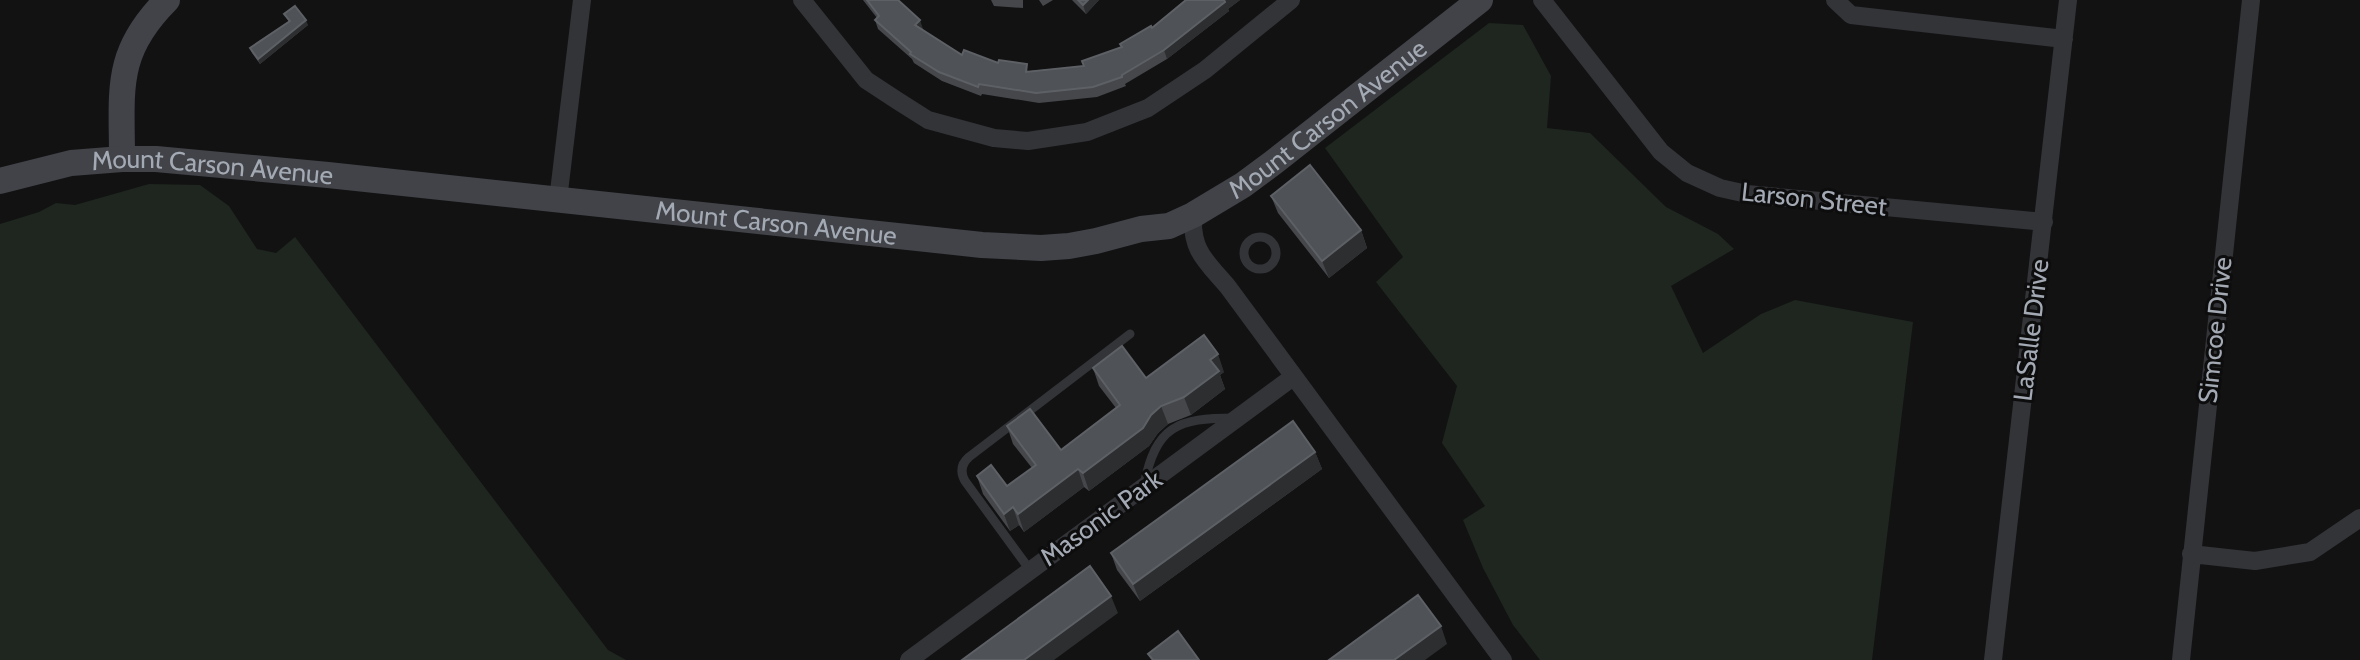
<svg xmlns="http://www.w3.org/2000/svg" width="2360" height="660" font-family="Cabin,sans-serif">
  <style>
    .green { fill: #1e261f }
    .lines { fill: none; stroke-linecap: round; stroke-linejoin: round }
    .lane { stroke: #333438; stroke-width: 9 }
    .street { stroke: #333438; stroke-width: 18 }
    .secondary { stroke: #414348; stroke-width: 26 }
    .wall { fill: #45474b }
    .shaded-wall { fill: #2c2e30 }
    .building { fill: #4f5256; stroke: #5d6065; stroke-width: 2 }
    .labels { text-anchor: middle; stroke-width: 6; stroke-linejoin: round; paint-order: stroke }
    .street-label { font-size: 26px; fill: #a4aab4; stroke: #0d0d0e }
  </style>
  <rect width="100%" height="100%" fill="#121213"/>
  <path class="green" d="M1489,23L1523,25L1551,76L1547,128L1590,133L1666,207L1718,234L1734,249L1671,286L1703,353L1761,314L1795,300L1913,322L1872,660H1540L1513,625L1483,568L1463,520L1485,506L1442,443L1457,386L1376,282L1403,257L1325,148Z
    M149,184L200,185L229,206L257,249L276,253L295,237L608,650L626,660H0V224L39,212L56,203L75,205Z"/>
  <g class="lines">
    <path class="lane" d="M1244 253a16 16 0 1 1 32 0a16 16 0 1 1-32 0Z
      M1144,485C1156,426 1177,418 1235,418
      M1030,570L965,481C960,472 961,464 969,457L1130,334"/>
    <path class="street" d="M802,0L866,80L898,101L928,120L994,138L1028,141L1087,132L1148,108L1205,70L1291,0
      M1542,0L1661,152L1687,173L1720,188L1747,194L2044,222
      M1835,0L1851,15L2064,39
      M558,200L582,0
      M1193,215C1191,251 1206,261 1228,287L1503,660
      M2191,554L2255,561L2310,552L2360,518
      M909,660L1293,377
      M1993,660L2068,0
      M2181,660L2251,0"/>
    <g class="secondary">
      <path d="M122,159C122,89 114,53 167,0"/>
      <path id="s1" d="M0,181L71,163L122,159H156L328,175L982,245L1041,248L1069,246L1096,241L1141,229L1169,226L1193,215L1243,185L1274,162L1480,0"/>
    </g>
  </g>
  <path class="wall" d="M863,0H898L923,29L922,30L962,55L1029,71L1084,66L1121,47L1152,28L1185,0H1240L1228,9L1229,11L1167,59L1125,84L1126,86L1097,97L1039,103L982,94L981,96L942,81L914,63L912,59L878,29L875,20L877,18Z
    M991,0H1023V8L994,6Z
    M1039,0H1053L1043,6Z
    M1072,0H1099L1086,14Z
    M284,14L308,25L260,64L252,53L250,48L289,22Z
    M1271,196L1361,230L1367,248L1329,278L1278,213Z
    M1093,368L1146,378L1224,372L1220,375L1225,389L1191,415L1168,424L1158,433L1149,446L1089,491L1084,487L1024,532L1019,525L1010,531L983,494L977,476L1007,486L1032,468L1013,444L1007,426L1061,450L1116,408L1099,386Z
    M1315,452L1322,469L1140,601L1117,570L1111,553Z"/>
  <path class="shaded-wall" d="M1088,0H1099L1086,14L1083,5Z
    M1224,0H1240L1228,9L1229,11L1167,59L1164,50Z
    M306,20L308,25L260,64L258,59Z
    M920,20L923,29L918,35L915,25Z
    M1361,230L1367,248L1329,278L1322,261Z
    M1218,354L1224,372L1220,375L1225,389L1191,415L1184,397L1210,360Z
    M1161,406L1168,424L1158,433L1149,446L1089,491L1083,473Z
    M1315,452L1322,469L1140,601L1133,584Z
    M1078,469L1084,487L1024,532L1018,514Z
    M1013,507L1019,525L1010,531L1004,514Z
    M1111,596L1118,613L1054,660H1024Z
    M1441,626L1447,644L1425,660H1394Z"/>
  <path class="building" d="M867,0H898L920,20L915,25L962,55L964,50L998,63L999,60L1027,64L1026,72L1084,66L1082,61L1122,47L1120,44L1151,26L1152,28L1186,0H1224L1225,2L1164,50L1122,75V77L1093,87L1036,93L979,84L978,87L939,72L910,54L911,52L875,20L879,16Z
    M1078,0H1088L1083,5Z
    M295,6L306,20L258,59L250,48L290,21L284,14Z
    M1310,165L1361,230L1322,261L1271,196Z
    M1204,335L1218,354L1210,360L1219,371L1184,397L1161,406L1151,415L1143,428L1083,473L1078,469L1018,514L1013,507L1004,514L977,476L991,465L1007,486L1036,465L1007,426L1030,409L1061,450L1120,405L1093,368L1122,346L1146,378Z
    M1293,421L1315,452L1133,584L1111,553Z
    M1090,566L1111,596L1024,660H962Z
    M1418,595L1441,626L1394,660H1329Z
    M1178,631L1199,660H1153L1148,654Z"/>
  <g class="labels">
    <g class="street-label">
      <text dy="9" stroke="none"><textPath href="#s1" startOffset="1370">Mount Carson Avenue</textPath></text>
      <text dy="9" stroke="none"><textPath href="#s1" startOffset="215">Mount Carson Avenue</textPath></text>
      <text transform="translate(1814 199) rotate(6)" y="9">Larson Street</text>
      <text dy="9" stroke="none"><textPath href="#s1" startOffset="782">Mount Carson Avenue</textPath></text>
      <text transform="translate(2031 330) rotate(-83)" y="9">LaSalle Drive</text>
      <text transform="translate(2215 330) rotate(-84)" y="9">Simcoe Drive</text>
      <text transform="translate(1101 518) rotate(-36)" y="9">Masonic Park</text>
    </g>
  </g>
</svg>
